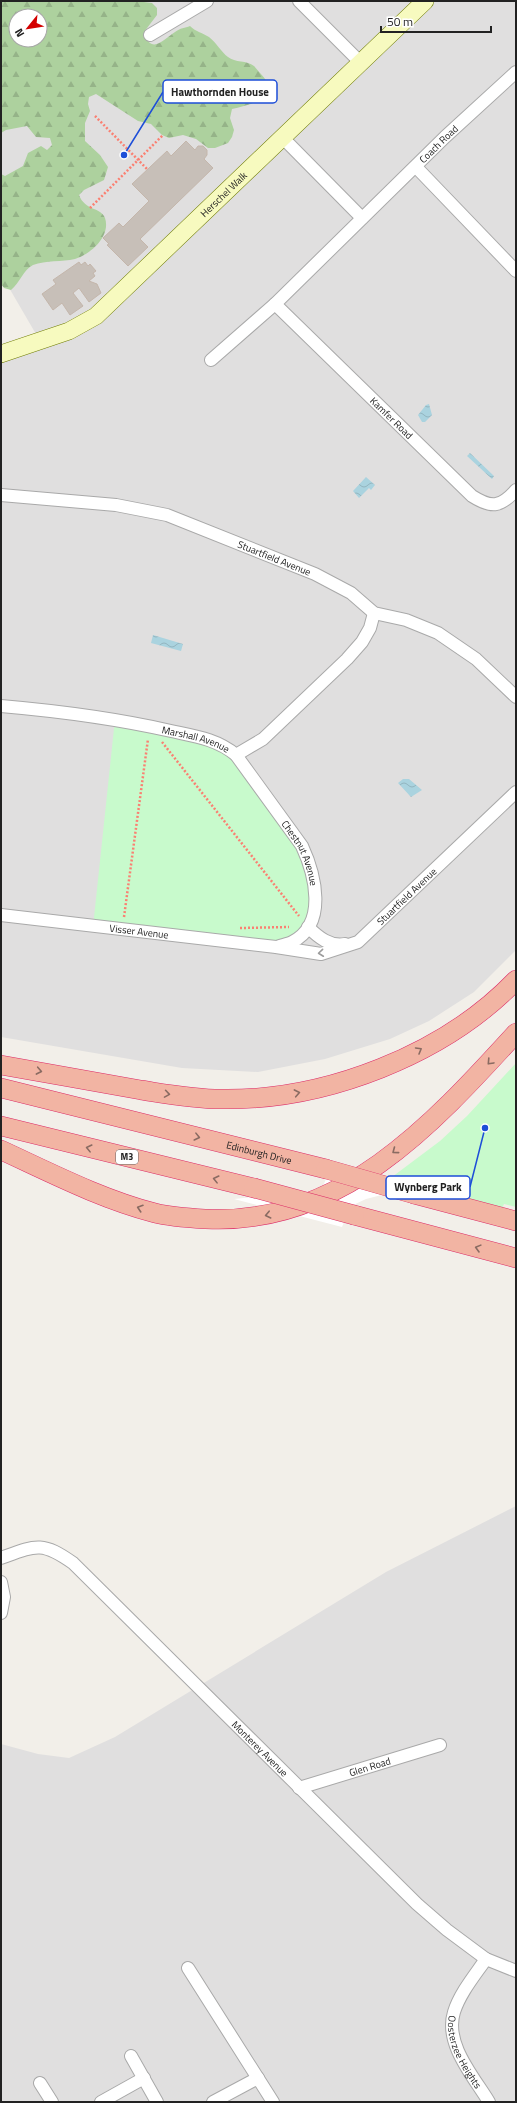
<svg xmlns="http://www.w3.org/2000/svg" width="517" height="2103" font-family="'Titillium Web',sans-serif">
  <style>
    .residential { fill: #e0dfdf; fill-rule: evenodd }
    .forest { fill: url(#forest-firs); fill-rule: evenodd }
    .park { fill: #c8facc }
    .water { fill: url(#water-waves) }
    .pier { fill: #fff }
    .building { fill: #c7bfb8; stroke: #c4b6ab }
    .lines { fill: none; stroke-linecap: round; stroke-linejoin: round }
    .minor-casing { stroke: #a9a9a9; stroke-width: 14 }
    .secondary-casing { stroke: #707d05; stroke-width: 18 }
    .trunk-casing { stroke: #dc2a67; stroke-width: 20 }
    .path { stroke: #fa8072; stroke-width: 2.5; stroke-dasharray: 2 2; stroke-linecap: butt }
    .minor { stroke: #fff; stroke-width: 12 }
    .secondary { stroke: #f7fabf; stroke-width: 17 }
    .trunk { stroke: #f2b4a3; stroke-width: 19 }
    .trunk-bridge-casing { stroke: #dc2a67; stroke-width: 20; stroke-linecap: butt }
    .trunk-bridge { stroke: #f2b4a3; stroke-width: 19 }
    .oneway { stroke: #9c9c9c }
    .oneway2 { stroke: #8a6b62 }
    .labels { text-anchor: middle; stroke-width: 3; stroke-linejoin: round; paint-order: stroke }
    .shield { fill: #fff; stroke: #646464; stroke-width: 1 }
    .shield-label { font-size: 9px; font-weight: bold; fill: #222 }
    .street-label { font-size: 10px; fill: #222; stroke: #fff }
    .leader { fill: none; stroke: #1d4ed8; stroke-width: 1.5 }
    .callout-dot { fill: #1d4ed8; stroke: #fff; stroke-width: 1.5 }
    .callout { fill: #fff; stroke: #1d4ed8; stroke-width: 1.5 }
    .callout-label { font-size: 11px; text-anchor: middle; font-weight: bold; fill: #222 }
  </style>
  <defs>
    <pattern id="forest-firs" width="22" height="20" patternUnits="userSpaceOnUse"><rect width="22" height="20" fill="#add19e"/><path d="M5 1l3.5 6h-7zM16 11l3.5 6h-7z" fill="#95b388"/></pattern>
    <pattern id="water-waves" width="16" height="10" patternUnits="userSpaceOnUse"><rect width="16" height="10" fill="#aad3df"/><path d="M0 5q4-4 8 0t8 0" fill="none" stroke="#92b5bf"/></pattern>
  </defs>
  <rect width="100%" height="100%" fill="#f2efe9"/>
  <path class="residential" d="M1,1H516V950L474,992L429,1021L390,1039L325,1059L258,1072L182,1068L1,1037V354L40,341L1,274ZM16,16H40V40H16Z
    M516,1506V2102H1V1744L38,1754L69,1758L115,1737L386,1572Z"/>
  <path class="forest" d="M1,1H136L152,3L157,8V15L144,32C151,56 164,39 175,32C180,28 185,28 190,26C196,32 203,33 209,37C217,43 221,52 228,57C235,63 247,60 254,66C256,68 258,71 260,73C284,97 250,105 232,109L230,118L234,130L232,137L228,143L215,148H208L196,139L183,135L169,138L162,135L151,124L138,121L96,94L89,97L88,104L90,111L85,123V141L100,155L108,167L104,180L84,190L79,195C85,211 101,207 105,218C111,236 91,254 75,259C62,262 46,260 33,265C23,270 20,283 11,290L4,288L1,284V174L5,176L23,166L28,153L41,146L47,150L52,145L50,138L36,137L27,126L6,130L1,133ZM16,16H40V40H16Z"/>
  <path class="park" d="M115,719L216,739L298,843L315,897L303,933L275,946L93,927Z
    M516,1063V1207L504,1204L502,1209L427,1189L392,1177L440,1141L467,1116Z"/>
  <path class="water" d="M429,404L432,415L425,422H422L418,415L426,405Z
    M470,453L494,476L492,479L467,456Z
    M366,477L375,485L371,490L369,488L359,498L353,491Z
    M153,635L183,644L181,651L151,643Z
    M403,779H409L422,790L411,797L398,783Z"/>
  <path class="pier" d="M333,1163L413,1187L366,1199L351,1206L342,1227L234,1199L306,1192L323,1186Z"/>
  <path class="building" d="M186,141L195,150L198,146H203L207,150V155L204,159L213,168L140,239L148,247L128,266L107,245L109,244L103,238L119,223L123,227L149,201L132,184L167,151L171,156Z
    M79,262L81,265L85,262L88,266L90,264L96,271L93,273L95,276L89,281L97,284L101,293L89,302L79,288L73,293L83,306L70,315L62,303L53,310L42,294L56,284L53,280Z"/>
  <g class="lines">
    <defs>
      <g id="minor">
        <path d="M299,1L361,63"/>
        <path d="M150,35L207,1"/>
        <path d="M283,138L362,218"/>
        <path d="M416,167L516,271"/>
        <path id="s1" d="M275,304L472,496C491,508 500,508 516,490"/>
        <path id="s2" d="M211,360L275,304L445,137L516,72"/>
        <path id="s3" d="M1,495L116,505L167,515L315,574L351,593L374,613L406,620L438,633L476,659L516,697"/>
        <path id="s4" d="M1,706C58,711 114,718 171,731C194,736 217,739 236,755L263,739L347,659L362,642L370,628L374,613"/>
        <path id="s5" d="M236,755L302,846C315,874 328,924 292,942C288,944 282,945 277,947"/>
        <path id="s6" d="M1,915L276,947L321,954L358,942L516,792"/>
        <path d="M308,927C318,937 330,947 345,944"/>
        <path id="s7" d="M1,1558C36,1545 42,1541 73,1563L417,1904L447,1930L486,1959L516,1971"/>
        <path d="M1,1582L4,1597L1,1613"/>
        <path id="s8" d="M299,1788L440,1745"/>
        <path id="s9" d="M486,1959C475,1975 460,1993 454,2012C444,2044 474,2077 489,2102"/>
        <path d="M188,1968L273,2102"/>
        <path d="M131,2056L157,2102"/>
        <path d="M40,2083L52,2102"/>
        <path d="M101,2102L144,2078"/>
        <path d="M213,2102L258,2078"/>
      </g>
      <g id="secondary">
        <path id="s10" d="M1,354L69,331L96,316L425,1"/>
      </g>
      <g id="trunk">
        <path d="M1,1065C48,1073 94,1082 141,1090C167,1094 194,1099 221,1099C325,1101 444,1055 516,980"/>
        <path id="s11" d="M1,1088L326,1169"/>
        <path d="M1,1126L254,1188"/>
        <path d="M1,1150C51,1173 101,1199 155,1213C171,1217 189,1218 206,1219C341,1226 433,1124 516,1033"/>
        <path d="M414,1194L516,1221"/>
        <path d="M354,1215L516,1258"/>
      </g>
    </defs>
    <use href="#minor" class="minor-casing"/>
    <use href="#secondary" class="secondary-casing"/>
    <use href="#trunk" class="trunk-casing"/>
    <path class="path" d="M95,116L148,170
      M90,208L163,135
      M162,742L299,916
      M124,917L148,739
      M240,928L289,927"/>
    <use href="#minor" class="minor"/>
    <use href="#secondary" class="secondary"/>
    <use href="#trunk" class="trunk"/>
    <defs>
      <path id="trunk-bridge" d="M326,1169L414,1194
        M254,1188L354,1215"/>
    </defs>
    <use href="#trunk-bridge" class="trunk-bridge-casing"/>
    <use href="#trunk-bridge" class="trunk-bridge"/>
  </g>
  <defs><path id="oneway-chevron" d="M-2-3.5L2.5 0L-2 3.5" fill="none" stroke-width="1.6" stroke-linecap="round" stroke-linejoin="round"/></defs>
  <use class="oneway" href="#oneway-chevron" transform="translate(321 953) rotate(174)"/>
  <g class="oneway2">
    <use href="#oneway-chevron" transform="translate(419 1050) rotate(-30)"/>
    <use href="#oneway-chevron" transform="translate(490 1062) rotate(133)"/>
    <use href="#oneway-chevron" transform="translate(39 1071) rotate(11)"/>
    <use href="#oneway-chevron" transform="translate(297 1093) rotate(-11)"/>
    <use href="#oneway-chevron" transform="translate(167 1094) rotate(9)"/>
    <use href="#oneway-chevron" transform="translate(197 1137) rotate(14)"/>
    <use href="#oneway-chevron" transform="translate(89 1148) rotate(-166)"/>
    <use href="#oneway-chevron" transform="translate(395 1151) rotate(143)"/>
    <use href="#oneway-chevron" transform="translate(216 1179) rotate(-166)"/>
    <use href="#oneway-chevron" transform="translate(140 1208) rotate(-162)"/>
    <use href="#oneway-chevron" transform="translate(268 1215) rotate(167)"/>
    <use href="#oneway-chevron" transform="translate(478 1248) rotate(-165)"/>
  </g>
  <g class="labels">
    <rect class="shield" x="116" y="1150" width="22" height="14" rx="3"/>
    <g class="shield-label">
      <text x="127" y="1160">M3</text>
    </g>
    <g class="street-label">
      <text dy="4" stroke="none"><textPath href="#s2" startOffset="314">Coach Road</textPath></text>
      <text dy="4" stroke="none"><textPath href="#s10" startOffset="279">Herschel Walk</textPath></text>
      <text dy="4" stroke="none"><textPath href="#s1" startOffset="163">Kamfer Road</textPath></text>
      <text dy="4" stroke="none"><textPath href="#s3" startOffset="283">Stuartfield Avenue</textPath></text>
      <text dy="4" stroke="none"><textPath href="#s4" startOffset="198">Marshall Avenue</textPath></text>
      <text dy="4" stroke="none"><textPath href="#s5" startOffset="118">Chestnut Avenue</textPath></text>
      <text dy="4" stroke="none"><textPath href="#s6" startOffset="428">Stuartfield Avenue</textPath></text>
      <text dy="4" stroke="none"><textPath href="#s6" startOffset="139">Visser Avenue</textPath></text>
      <text dy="4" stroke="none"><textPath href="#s11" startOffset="266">Edinburgh Drive</textPath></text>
      <text dy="4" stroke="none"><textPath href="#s7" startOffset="341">Monterey Avenue</textPath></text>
      <text dy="4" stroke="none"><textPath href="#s8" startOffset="74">Glen Road</textPath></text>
      <text dy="4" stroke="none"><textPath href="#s9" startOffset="105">Oosterzee Heights</textPath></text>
    </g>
  </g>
  <path class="leader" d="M124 155L163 92M485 1128L470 1187"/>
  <g class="callout-dot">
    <circle cx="124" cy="155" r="4"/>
    <circle cx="485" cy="1128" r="4"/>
  </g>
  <g class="callout">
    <rect x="163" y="80" width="114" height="23" rx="4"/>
    <rect x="386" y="1176" width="84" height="23" rx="4"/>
  </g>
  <g class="callout-label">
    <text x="220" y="96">Hawthornden House</text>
    <text x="428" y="1191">Wynberg Park</text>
  </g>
  <rect width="517" height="2103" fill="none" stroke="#222222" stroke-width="4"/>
  <g transform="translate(28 28) rotate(240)"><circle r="19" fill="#ffffff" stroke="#a7a7a7"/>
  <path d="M0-3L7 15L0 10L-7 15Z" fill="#d40000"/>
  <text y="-6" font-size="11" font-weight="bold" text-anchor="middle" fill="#222222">N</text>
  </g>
  <path d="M381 26v6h110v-6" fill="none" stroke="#222222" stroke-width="2"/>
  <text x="387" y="26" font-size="12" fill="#222222" stroke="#ffffff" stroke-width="3" paint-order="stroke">50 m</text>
</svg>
